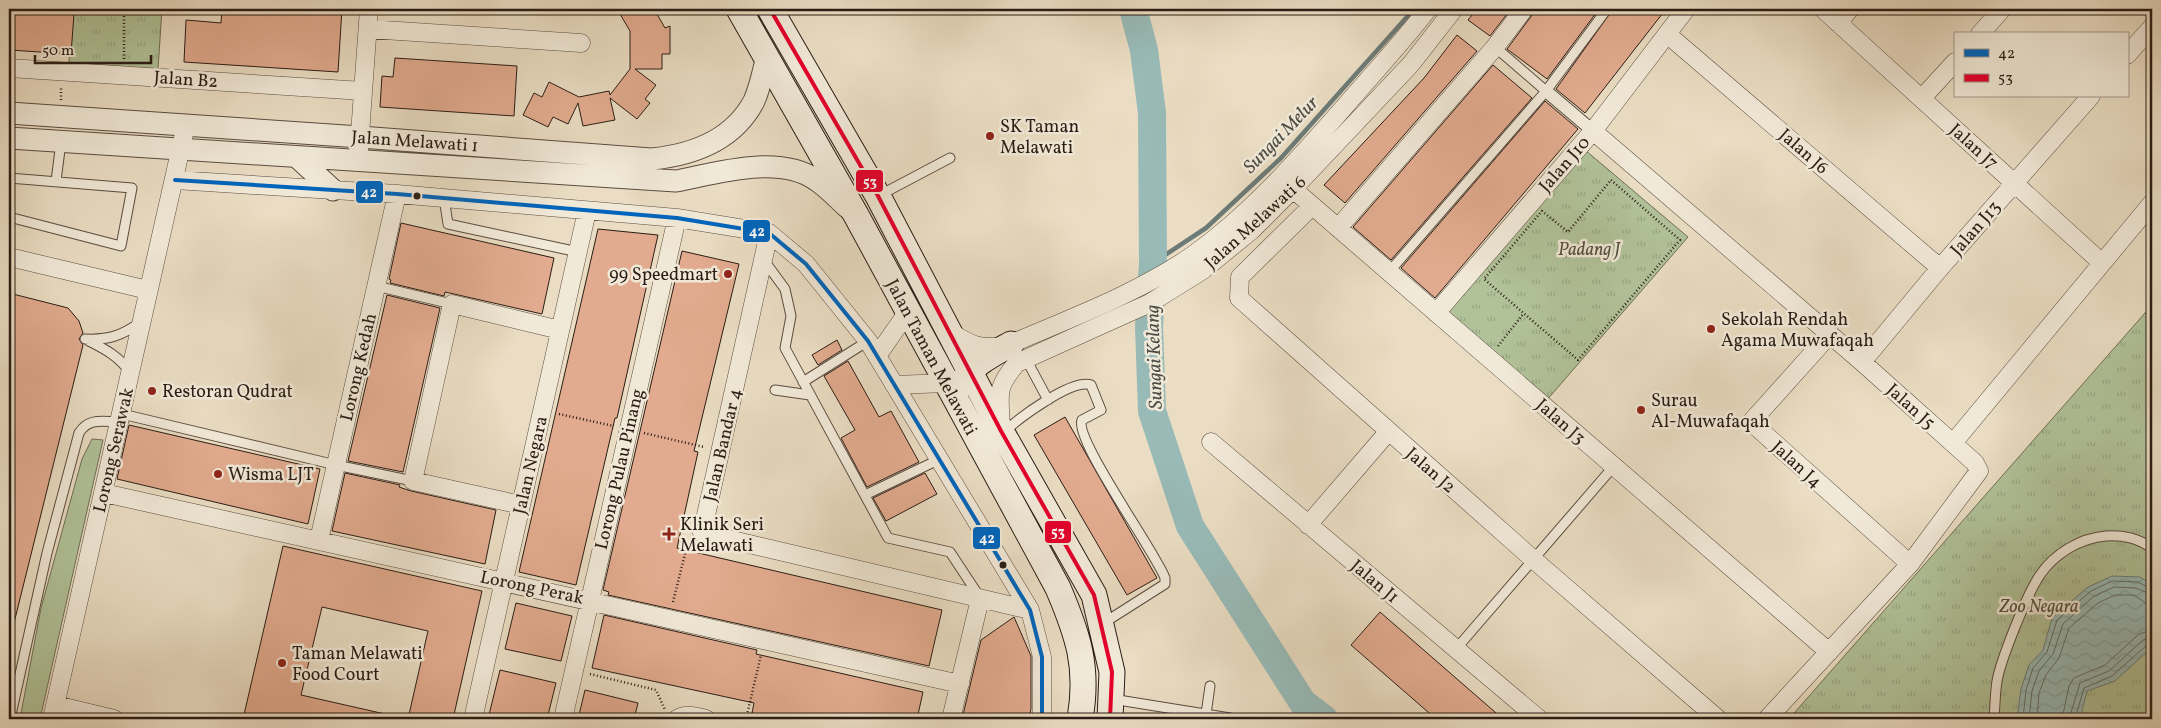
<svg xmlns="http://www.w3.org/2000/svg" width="2161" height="728" font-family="Vollkorn,serif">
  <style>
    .grass { fill: #b1c299; stroke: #6e6f57 }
    .park { fill: url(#park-tufts); stroke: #6e6f57 }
    .water { fill: url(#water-waves); stroke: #6c7b77 }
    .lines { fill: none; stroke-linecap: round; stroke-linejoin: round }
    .shore { stroke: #616c66; stroke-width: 1 }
    .stream { stroke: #6c7b77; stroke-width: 4.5 }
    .river { stroke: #98bbb8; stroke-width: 28 }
    .building { fill: #e2ab8f; stroke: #2a1c15 }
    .service-casing { stroke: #5a4c40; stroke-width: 11 }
    .pedestrian-casing { stroke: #5a4c40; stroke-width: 14 }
    .minor-casing { stroke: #5a4c40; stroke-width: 19 }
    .tertiary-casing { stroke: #5a4c40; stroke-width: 23 }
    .secondary-casing { stroke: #2a1c15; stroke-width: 27 }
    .path { stroke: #2a1c15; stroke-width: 2.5; stroke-dasharray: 1 2.5; stroke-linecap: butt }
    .service { stroke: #f1e9d8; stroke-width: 9 }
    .pedestrian { stroke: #f1e9d8; stroke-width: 12 }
    .minor { stroke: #f1e9d8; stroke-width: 18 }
    .tertiary { stroke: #f1e9d8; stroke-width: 21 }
    .secondary { stroke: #f1e9d8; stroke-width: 25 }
    .bus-1-casing { stroke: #f1e9d8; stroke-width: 8 }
    .bus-2-casing { stroke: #f1e9d8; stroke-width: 8 }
    .bus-1 { stroke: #0065bd; stroke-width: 4 }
    .bus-2 { stroke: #e4002b; stroke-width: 4 }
    .poi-dot { fill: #8f2418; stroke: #f1e9d8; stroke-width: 2 }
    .bus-dot { fill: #2a1c15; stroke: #f1e9d8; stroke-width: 2 }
    .labels { text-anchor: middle; stroke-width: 5; stroke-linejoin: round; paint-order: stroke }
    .street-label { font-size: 18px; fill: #2a1c15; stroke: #f1e9d8 }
    .poi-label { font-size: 18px; fill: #2a1c15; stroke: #f1e9d8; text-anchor: start }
    .park-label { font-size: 18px; font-style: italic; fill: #524e3d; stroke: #f1e9d8 }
    .water-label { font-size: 19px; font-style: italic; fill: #4b4c46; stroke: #f1e9d8 }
    .line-badge { stroke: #f1e9d8; stroke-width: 2 }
    .badge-label { font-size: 14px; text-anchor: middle; font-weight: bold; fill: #fff }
  </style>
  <defs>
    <pattern id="park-tufts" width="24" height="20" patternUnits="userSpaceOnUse" patternTransform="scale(1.25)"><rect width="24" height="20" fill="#b1c299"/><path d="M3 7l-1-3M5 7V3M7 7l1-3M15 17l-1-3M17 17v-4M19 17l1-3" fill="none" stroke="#98a683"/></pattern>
    <pattern id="water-waves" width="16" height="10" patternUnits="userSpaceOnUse" patternTransform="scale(1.25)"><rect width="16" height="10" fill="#98bbb8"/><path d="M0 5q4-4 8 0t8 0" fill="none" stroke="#83a09d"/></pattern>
  </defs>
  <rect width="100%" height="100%" fill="#eaddc3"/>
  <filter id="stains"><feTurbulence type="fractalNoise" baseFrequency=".004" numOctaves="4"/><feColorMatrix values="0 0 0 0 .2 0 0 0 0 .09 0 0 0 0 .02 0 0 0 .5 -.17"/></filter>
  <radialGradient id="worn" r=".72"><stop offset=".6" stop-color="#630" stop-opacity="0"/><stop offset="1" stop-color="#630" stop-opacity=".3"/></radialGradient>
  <path class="grass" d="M92,439L103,440L40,719H20L41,608L82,459Z"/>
  <path class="park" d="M72,9H162L158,69L69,63Z
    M1585,150L1688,237L1546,401L1444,315Z
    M2152,305V719H1789Z"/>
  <path class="water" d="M2112,576L2140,577L2152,585V644L2149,650L2115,681L2087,691L2080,719H2017L2021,689L2029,665L2043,650L2052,618L2088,587Z
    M1263,634C1282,654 1292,682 1313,701C1320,708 1330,713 1339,719H1311L1275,683L1255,641Z"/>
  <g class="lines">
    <path class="shore" d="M1266,647L1273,653L1291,683L1305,700L1304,703H1301L1279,680L1265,650Z
      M2023,719L2026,690L2033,668L2047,652L2057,620L2091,591L2112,581L2138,582L2152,589
      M2029,719L2032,691L2039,671L2053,654L2063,624L2094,596L2114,587L2136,588L2152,595
      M2037,719L2039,693L2046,675L2059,658L2069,628L2098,603L2115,595H2134L2144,602L2152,603
      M2062,719L2069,686L2074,678L2105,665L2139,634L2152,630
      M2069,719L2080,683L2109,671L2143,640L2152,637
      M2075,719L2084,688L2112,676L2147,645L2152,644"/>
    <path class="stream" d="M1153,263L1206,228L1281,158L1414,9"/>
    <path class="river" d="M1133,9L1144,50L1152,113L1153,263L1149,327L1152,411L1190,526L1303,703L1324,719"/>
  </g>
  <path class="building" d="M222,9H342L338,72L184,62L186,20L221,23Z
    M617,9H654L665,28L670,26V54H662V69H635L656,85L645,99L650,103L637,119L610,98L615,120L583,126L578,103L568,124L553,117L548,127L523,115L534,93L542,97L549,82L579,97L609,91L610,95L630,69V31Z
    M1477,9H1511L1490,36L1468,20Z
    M1534,9H1599L1547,79L1507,49L1532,15Z
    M1613,9H1666L1585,113L1556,89Z
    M9,10L74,14L71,54L9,50Z
    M1457,35L1477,51L1345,203L1324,185L1424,78Z
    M395,58L517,66L514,116L380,107L382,76L393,77Z
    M1493,65L1532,98L1391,260L1353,227Z
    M1545,101L1578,129L1435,298L1401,268Z
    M401,223L554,258L542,314L454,294L445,292L444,296L390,283L391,280L389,279Z
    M598,229L658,235L617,418H615L576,585L519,572Z
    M682,251L739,264L694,451L698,452L677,548L942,610L929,666L608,595L609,592L603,590Z
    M9,293L68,308L79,321L83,333L79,339L83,345L13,627L9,626Z
    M387,295L440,308L403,472L348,461Z
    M837,340L842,350L818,365L812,355Z
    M848,361L879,417L891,411L919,462L867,487L841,438L855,430L824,376Z
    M1065,417L1157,578L1127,595L1034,435Z
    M129,425L320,469L308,524L117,479Z
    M345,473L400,485L399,487L411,491L496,510L485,564L332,531Z
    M925,473L937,494L886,521L873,498Z
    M283,546L482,591L453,719H408L428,631L322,607L301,695L385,714L384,719H243Z
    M516,603L572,616L561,661L505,649Z
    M1380,612L1503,719H1436L1351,645Z
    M604,615L757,650L756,654L923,692L917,719H778L752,713L754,703L592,668Z
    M1014,617L1031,656V709L1029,719H962L981,640Z
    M500,670L556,683L547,719H488Z
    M585,690L638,703L634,719H578Z"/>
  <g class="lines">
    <defs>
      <path id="service" d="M1495,47L1546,91
        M9,178L132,188L121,246L9,217
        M56,181L61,142
        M880,195L950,158
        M444,198L448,224L578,252
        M763,259L785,289L791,316L785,348L888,538L950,552L979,596
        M1389,272L1546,91L1607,9
        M376,286L452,304
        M85,339C109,340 121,336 141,322
        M89,341C107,350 119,357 130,372
        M1026,359L1048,400
        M803,382L868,341
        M775,390L810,395
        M122,414L336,465L413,481
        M1004,432C1018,419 1072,378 1091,385L1101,410L1082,420C1073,438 1156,553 1165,578V584L1102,624
        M865,495L938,460
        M1456,649L1614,466
        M1112,699L1230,718
        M1206,714L1210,686
        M10,719L47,553L79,433C89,417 103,422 120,422
        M1994,719C1995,707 1995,694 1997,681C2001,659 2027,594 2040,575C2054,554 2080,538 2106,536C2124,535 2137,538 2152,548"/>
      <path id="pedestrian" d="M1546,91L1593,131"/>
      <path id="minor" d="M1823,9L2102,263
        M1838,23L1850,9
        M368,29L581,43
        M1667,34L1940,268
        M1980,34L2002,9
        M2127,55L2152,27
        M9,68L363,91
        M1922,98L1955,62
        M1593,131L1862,362L1975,463L1979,471L1910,564L1767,719
        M358,162L369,9
        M175,180L397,194L677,218L769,233L806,264L868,341L1030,610L1042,657V719
        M1293,189L1829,652
        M1312,206L1240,277L1239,298L1534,560L1718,719
        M1338,228L1495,47L1524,9
        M769,233L702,533L1030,610
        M9,257L148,290
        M1436,313L1593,131L1686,9
        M950,332C973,346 978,349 1006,346C1068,319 1137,294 1193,255C1249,215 1294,164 1339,113C1369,78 1400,45 1428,9
        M1830,334L1751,422L1910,564
        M877,356L907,313
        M1862,362L1940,268L2091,96
        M894,385L947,383
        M1001,425C999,394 996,387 1017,363L1150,303L1203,270L1252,230L1293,189L1411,64L1454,9
        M1211,442L1539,719
        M1953,443L2152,203
        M104,493L960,684
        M521,505L413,481L452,304L560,330
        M1308,525L1388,432
        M319,540L397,194
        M56,705L114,719
        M52,719L186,125
        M473,719L587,211
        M563,719L677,218
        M677,719C686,713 697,717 706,719
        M951,719L980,599"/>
      <path id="tertiary" d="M9,113L360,137L651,159C692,155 733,141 754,101C760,88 763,71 767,57
        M9,138L676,181C717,173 779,154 816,180C828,188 838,199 848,208
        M298,158L333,190"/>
      <path id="secondary" d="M739,9L856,215L1058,588C1078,635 1089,667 1080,719
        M770,9L878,196L1001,431L1094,595L1112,672L1110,719
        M962,384C971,364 993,354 1011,344"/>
    </defs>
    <use href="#service" class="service-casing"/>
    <use href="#pedestrian" class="pedestrian-casing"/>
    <use href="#minor" class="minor-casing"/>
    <use href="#tertiary" class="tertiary-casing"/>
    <use href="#secondary" class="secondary-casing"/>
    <path class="path" d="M124,9V60
      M61,100V88
      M1611,180L1680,240L1578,360L1484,279L1542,211L1568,232Z
      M1498,346L1524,313
      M559,414L614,426
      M644,433L704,447
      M673,602L687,546L690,543
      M590,674L656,690L665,710
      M746,719L761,655"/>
    <use href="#service" class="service"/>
    <use href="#pedestrian" class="pedestrian"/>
    <use href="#minor" class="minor"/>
    <use href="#tertiary" class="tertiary"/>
    <use href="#secondary" class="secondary"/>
    <defs>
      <path id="bus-1" d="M175,180L397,194L677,218L769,233L806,264L868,341L1030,610L1042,657V719"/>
      <path id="bus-2" d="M770,9L878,196L1001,431L1094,595L1112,672L1110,719"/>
    </defs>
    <use href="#bus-1" class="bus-1-casing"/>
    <use href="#bus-2" class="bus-2-casing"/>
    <use href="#bus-1" class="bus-1"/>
    <use href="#bus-2" class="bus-2"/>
  </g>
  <g class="poi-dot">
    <circle cx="990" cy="136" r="5"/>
    <circle cx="728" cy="274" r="5"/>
    <circle cx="1711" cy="329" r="5"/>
    <circle cx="152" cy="391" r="5"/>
    <circle cx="1641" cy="410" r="5"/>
    <circle cx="218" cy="474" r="5"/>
    <path d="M666.5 526.5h5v5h5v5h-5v5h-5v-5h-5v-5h5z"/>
    <circle cx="282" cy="663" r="5"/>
  </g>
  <g class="bus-dot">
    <circle cx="417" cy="196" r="4.5"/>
    <circle cx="1003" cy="565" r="4.5"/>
  </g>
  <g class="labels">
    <g class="street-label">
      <text transform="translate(186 79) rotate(4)" y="6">Jalan B2</text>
      <text transform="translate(415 141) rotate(4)" y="6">Jalan Melawati 1</text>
      <text transform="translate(1974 146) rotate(42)" y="6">Jalan J7</text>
      <text transform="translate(1804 151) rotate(41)" y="6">Jalan J6</text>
      <text transform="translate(1564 164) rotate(-49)" y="6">Jalan J10</text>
      <text transform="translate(1255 222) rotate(-42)" y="6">Jalan Melawati 6</text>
      <text transform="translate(1975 228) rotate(-49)" y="6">Jalan J13</text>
      <text transform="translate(932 357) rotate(62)" y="6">Jalan Taman Melawati</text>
      <text transform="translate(358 367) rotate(-77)" y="6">Lorong Kedah</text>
      <text transform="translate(1911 406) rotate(42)" y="6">Jalan J5</text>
      <text transform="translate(1561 421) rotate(41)" y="6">Jalan J3</text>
      <text transform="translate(722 445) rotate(-77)" y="6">Jalan Bandar 4</text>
      <text transform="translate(113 450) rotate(-77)" y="6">Lorong Serawak</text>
      <text transform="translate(1797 464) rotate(42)" y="6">Jalan J4</text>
      <text transform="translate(530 465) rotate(-77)" y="6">Jalan Negara</text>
      <text transform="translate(619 469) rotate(-77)" y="6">Lorong Pulau Pinang</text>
      <text transform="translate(1431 470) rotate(41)" y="6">Jalan J2</text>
      <text transform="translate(1375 581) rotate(40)" y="6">Jalan J1</text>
      <text transform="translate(532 587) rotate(12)" y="6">Lorong Perak</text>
    </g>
    <g class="poi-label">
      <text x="1000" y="132">SK Taman<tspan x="1000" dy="21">Melawati</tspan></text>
      <text x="718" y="280" text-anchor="end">99 Speedmart</text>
      <text x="1721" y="325">Sekolah Rendah<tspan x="1721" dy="21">Agama Muwafaqah</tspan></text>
      <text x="162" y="397">Restoran Qudrat</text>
      <text x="1651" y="406">Surau<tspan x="1651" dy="21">Al-Muwafaqah</tspan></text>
      <text x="228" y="480">Wisma LJT</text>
      <text x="680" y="530">Klinik Seri<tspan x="680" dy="21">Melawati</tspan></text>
      <text x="292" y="659">Taman Melawati<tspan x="292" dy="21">Food Court</tspan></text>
    </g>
    <g class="park-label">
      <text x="1589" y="255">Padang J</text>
      <text x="2039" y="612">Zoo Negara</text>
    </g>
    <g class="water-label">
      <text transform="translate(1280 134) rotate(-46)" y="7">Sungai Melur</text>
      <text transform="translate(1153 357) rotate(-92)" y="7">Sungai Kelang</text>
    </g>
  </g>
  <g class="line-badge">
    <rect x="855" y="169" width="29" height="24" rx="5" fill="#e4002b"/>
    <rect x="355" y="180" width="29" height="24" rx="5" fill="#0065bd"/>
    <rect x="742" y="219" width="29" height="24" rx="5" fill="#0065bd"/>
    <rect x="1044" y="520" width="28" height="24" rx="5" fill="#e4002b"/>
    <rect x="972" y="526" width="29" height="24" rx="5" fill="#0065bd"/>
  </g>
  <g class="badge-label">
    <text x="870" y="186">53</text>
    <text x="369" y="197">42</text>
    <text x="757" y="236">42</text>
    <text x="1058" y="536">53</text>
    <text x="987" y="543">42</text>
  </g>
  <rect width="2161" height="728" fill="none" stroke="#eaddc3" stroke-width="30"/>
  <rect x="10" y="10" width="2141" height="708" fill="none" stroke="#2a1c15" stroke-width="2.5"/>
  <rect x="15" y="15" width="2131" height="698" fill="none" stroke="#2a1c15"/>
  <rect x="1954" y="32" width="175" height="65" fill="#f1e9d8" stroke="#a1978a"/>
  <rect x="1964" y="49" width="25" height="8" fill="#0065bd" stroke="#a1978a"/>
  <text x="1998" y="58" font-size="15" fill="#2a1c15">42</text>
  <rect x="1964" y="74" width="25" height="8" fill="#e4002b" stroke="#a1978a"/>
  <text x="1998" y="82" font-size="15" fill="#2a1c15">53</text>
  <path d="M35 55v8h116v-8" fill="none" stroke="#2a1c15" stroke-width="2.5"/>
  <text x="42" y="55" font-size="15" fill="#2a1c15" stroke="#f1e9d8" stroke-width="4" paint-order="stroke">50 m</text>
  <rect width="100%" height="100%" filter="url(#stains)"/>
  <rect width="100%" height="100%" fill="url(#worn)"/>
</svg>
